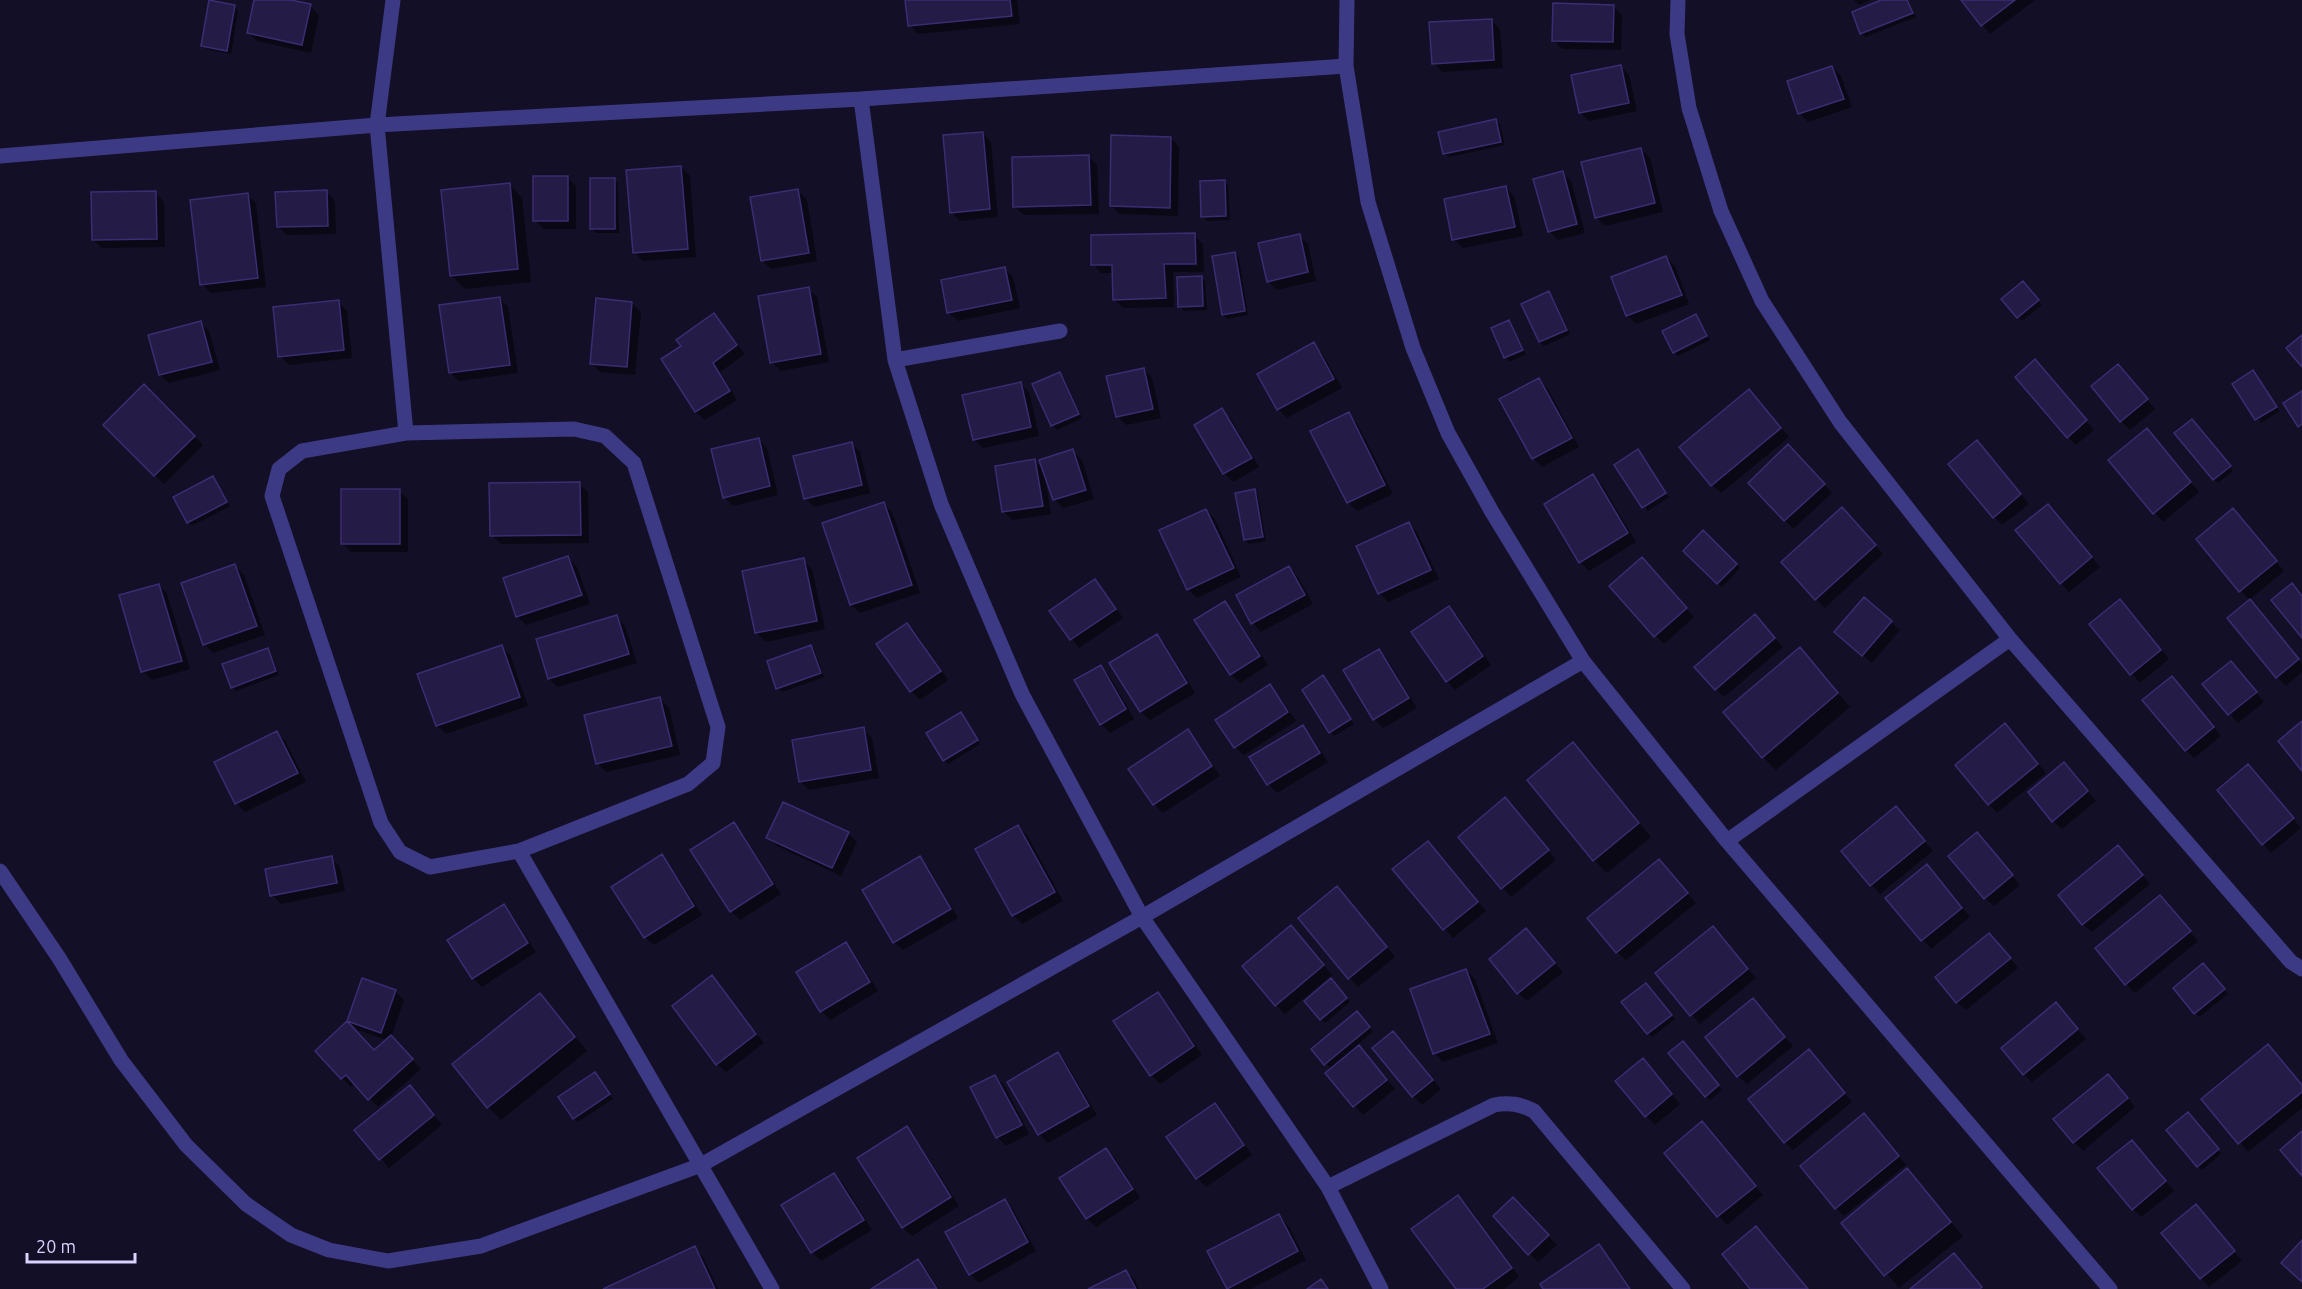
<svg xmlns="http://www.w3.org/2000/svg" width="2302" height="1289" font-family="Ubuntu,sans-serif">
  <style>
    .shadow { fill: #0007 }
    .building { fill: #241b47; stroke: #3b2d73; stroke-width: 1.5 }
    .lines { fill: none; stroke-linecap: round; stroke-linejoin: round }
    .minor { stroke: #3d3a85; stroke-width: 15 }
  </style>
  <rect width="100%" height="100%" fill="#130f26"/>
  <path class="shadow" d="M256,0H285L310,6L319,15L311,53L257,41L248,33Z
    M907,0H1017L1020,24L918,34L910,25Z
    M1854,0H1870L1859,5Z
    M1885,0H1908L1916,17L1865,37L1861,33Z
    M1963,0H2035L1990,34Z
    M1613,6L1622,15L1621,50L1562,49L1554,40Z
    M234,7L238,11L231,54L207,49L203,45Z
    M1491,20L1500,29L1503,68L1442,72L1434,63Z
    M1620,66L1629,75L1637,111L1589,121L1580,112Z
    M1832,67L1841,76L1852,107L1808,122L1799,113Z
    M1496,121L1500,125L1505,145L1449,157L1445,153Z
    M983,133L991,142L998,217L960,221L951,212Z
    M1171,138L1179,147L1178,216L1120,214L1111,205Z
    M1641,149L1650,158L1663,212L1605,226L1596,217Z
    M1088,156L1097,165L1099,214L1024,215L1015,207Z
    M681,167L690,176L696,257L643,261L634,252Z
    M1562,173L1571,181L1585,233L1558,240L1549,231Z
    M567,177L576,186V229H543L535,220Z
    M614,179L618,183L619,233H596L592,229Z
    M1224,181L1228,185L1230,220L1207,221L1203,216Z
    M509,184L522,198L531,282L465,289L451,275Z
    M1506,188L1514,196L1523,236L1463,248L1454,239Z
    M798,191L807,200L817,261L771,269L762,260Z
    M326,192L335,201L336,234L287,235L278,227Z
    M156,193L164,202L165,247L102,248L93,239Z
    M247,195L256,203L266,287L211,293L202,284Z
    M1194,235L1203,244L1204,272H1173L1174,307L1123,308L1114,299L1113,273H1101L1093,264Z
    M1299,236L1308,244L1316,281L1277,290L1268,281Z
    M1235,254L1239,258L1248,315L1227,319L1223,315Z
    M1666,257L1675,266L1689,304L1636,324L1627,315Z
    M1004,268L1013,277L1020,308L958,321L949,313L943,281Z
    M1201,277L1205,281L1207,310L1184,311L1180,307Z
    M2027,287L2042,305L2022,321L2003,299Z
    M808,289L817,297L829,362L781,371L772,362Z
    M1549,293L1553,297L1570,334L1544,346L1540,342Z
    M500,299L508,307L518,373L459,381L450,372Z
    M338,302L347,311L352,358L289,365L280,356Z
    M632,303L641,312L635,375L600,372L592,363Z
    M714,315L745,354L720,372L737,400L705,420L696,412L663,359L683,347Z
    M1696,316L1710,340L1678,356L1674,352Z
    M1508,322L1512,326L1526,354L1510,362L1506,358L1492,329Z
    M200,323L209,331L220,370L169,383L160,375Z
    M1313,344L1322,353L1342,388L1287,418L1278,409L1259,374Z
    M1144,369L1152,378L1161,418L1126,425L1117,416Z
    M2044,370L2094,430L2076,445L2068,437Z
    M1060,374L1064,378L1082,418L1057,430L1053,426L1034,385Z
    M2127,375L2155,409L2130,430L2121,421Z
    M2257,376L2280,411L2261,423L2234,384Z
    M1539,380L1548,389L1579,447L1542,467L1533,458Z
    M1020,384L1029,392L1039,436L983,448L974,439Z
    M144,386L203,445L164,484L105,425Z
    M1758,400L1789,437L1721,493L1712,485Z
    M1222,410L1231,419L1259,467L1233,482L1224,473Z
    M1348,414L1357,423L1393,494L1357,511L1348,502Z
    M2196,425L2233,471L2218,483L2176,433Z
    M2155,438L2199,492L2163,522L2110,460Z
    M758,439L767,448L778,495L733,506L724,497Z
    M851,443L860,452L870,493L814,507L805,498Z
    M1073,451L1082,460L1094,499L1063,508L1054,499L1047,477H1045L1051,514L1012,520L1003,511L1035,461L1045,471Z
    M1638,451L1669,497L1648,511L1616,465Z
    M1986,451L2029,504L2002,525L1994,517Z
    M1797,455L1832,493L1793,529L1785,520Z
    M1593,476L1602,485L1636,542L1589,571L1580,562Z
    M213,478L230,506L192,526L188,522Z
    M579,484L588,492L589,543L501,544L492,535Z
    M399,491L408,499V552H351L343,543Z
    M1254,491L1258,495L1266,541L1249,544L1245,540Z
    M884,504L892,512L920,593L860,613L851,605Z
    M1206,510L1215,519L1241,577L1197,598L1188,589Z
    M2057,515L2100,567L2069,592L2061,583Z
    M1851,518L1883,554L1825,608L1816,599Z
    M2241,519L2284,571L2249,600L2198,539Z
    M1409,524L1417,532L1439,579L1388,602L1380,593Z
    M1703,532L1740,568L1722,587L1685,551Z
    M568,558L577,567L590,604L526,625L517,616Z
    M803,560L812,569L825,629L766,642L757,633L744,573Z
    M235,566L244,575L265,635L213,653L205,644Z
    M1289,568L1298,577L1313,604L1261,632L1253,623Z
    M1651,568L1694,617L1664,644L1656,636Z
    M1095,581L1103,590L1123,618L1079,648L1051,612Z
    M159,585L167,594L190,669L152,680L143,671Z
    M1864,599L1900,630L1872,663L1845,640Z
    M1224,603L1233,612L1268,665L1240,683L1231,674Z
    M1449,608L1458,617L1491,665L1455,690L1447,681Z
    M2128,609L2169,659L2140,683L2091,624Z
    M2258,610L2302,663V672L2286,686L2277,677Z
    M616,617L625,626L637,663L558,687L549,679Z
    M907,625L916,633L948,680L920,700L911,691L878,645Z
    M1764,625L1783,647L1724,697L1716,689Z
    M1156,636L1165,644L1195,693L1150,720L1141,712L1111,663Z
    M501,647L510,655L528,706L446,734L437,725Z
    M811,647L815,651L824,677L782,692L778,688Z
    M1800,649L1850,707L1776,770L1763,757Z
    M267,650L271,654L279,675L236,691L232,687Z
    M1379,650L1387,659L1417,708L1383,728L1375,719Z
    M2231,663L2264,702L2238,723L2205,684Z
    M1101,667L1109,675L1134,719L1110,733L1101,724Z
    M1327,681L1354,724L1334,736L1304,690Z
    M1270,686L1278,695L1296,721L1244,755L1235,747Z
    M2180,686L2221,736L2194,758L2186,750Z
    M660,699L669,708L680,755L606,772L598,764L586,716Z
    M961,714L980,744L948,764L944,760Z
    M1303,727L1311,736L1328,762L1277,793L1268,784Z
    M863,729L872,738L879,778L809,790L801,782Z
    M1187,731L1196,740L1220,776L1163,813L1154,804L1131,769Z
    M277,733L286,742L306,782L245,812L236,803Z
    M2013,734L2046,773L1997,813L1989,804Z
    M1573,744L1651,837L1607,873L1594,860Z
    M2248,766L2301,828L2271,853L2263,844Z
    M2073,773L2096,801L2062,829L2053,821Z
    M784,804L848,834L857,842L841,876L777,846L768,838Z
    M1514,808L1556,860L1511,897L1460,837Z
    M1896,808L1933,851L1880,894L1843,851Z
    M734,824L742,833L781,894L740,920L731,911Z
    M1018,827L1027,835L1063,901L1022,924L1013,915Z
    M1977,834L2020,885L1994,906L1985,898Z
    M1436,851L1486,911L1453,938L1395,869Z
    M661,856L670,865L702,915L654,945L645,937Z
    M2127,856L2150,884L2092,932L2083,924Z
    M331,858L340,867L345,891L281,904L272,895Z
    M920,858L928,867L958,918L903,950L894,942Z
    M1659,861L1696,903L1626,960L1617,952Z
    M1935,875L1970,917L1931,949L1888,898Z
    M1346,897L1395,957L1358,987L1300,919Z
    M2160,897L2198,941L2135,993L2126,984Z
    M504,906L512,915L536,952L482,987L473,978Z
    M1713,928L1756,978L1700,1024L1657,974Z
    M1526,930L1563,972L1527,1001L1518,993Z
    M1300,936L1332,975L1285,1014L1276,1005Z
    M1998,943L2018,968L1966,1010L1957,1002Z
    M846,944L854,953L878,991L830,1020L822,1011Z
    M2207,969L2228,994L2199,1017L2175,988Z
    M1466,970L1475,979L1498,1043L1443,1062L1435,1053Z
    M712,977L764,1043L726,1072L717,1064Z
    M1335,984L1350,1002L1325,1023L1306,1001Z
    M1650,989L1675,1019L1652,1037L1623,1003Z
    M395,991L404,1000L391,1037L421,1069L378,1107L355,1083L351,1087L317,1051L374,1052L387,1040L358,1030L349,1021Z
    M1158,994L1166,1003L1202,1055L1160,1084L1151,1075Z
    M540,995L587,1051L501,1120L488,1107Z
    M1753,1000L1793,1046L1747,1084L1738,1076Z
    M2056,1004L2086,1039L2032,1082L2024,1074Z
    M1361,1017L1373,1032L1357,1045L1395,1089L1363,1115L1327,1074L1332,1070L1313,1049Z
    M1402,1042L1441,1089L1422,1105L1413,1096Z
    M1687,1047L1722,1090L1710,1100L1706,1096Z
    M1058,1054L1066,1063L1097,1115L1048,1143L1039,1134Z
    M1817,1059L1852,1102L1793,1150L1785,1142Z
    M1651,1069L1680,1104L1655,1125L1646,1116Z
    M595,1074L613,1099L578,1122L574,1118Z
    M995,1077L1004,1085L1029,1134L1006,1146L998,1138L972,1088Z
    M2116,1084L2135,1107L2083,1151L2074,1142Z
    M2302,1086V1108L2248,1152L2203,1099Z
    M418,1095L442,1125L389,1168L356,1130Z
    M1214,1105L1223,1113L1252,1155L1206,1187L1197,1178L1168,1137Z
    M1864,1115L1906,1165L1844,1216L1836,1208Z
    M2192,1118L2221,1154L2202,1170L2198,1166Z
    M1702,1123L1763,1195L1727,1225L1666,1153Z
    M907,1128L915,1137L959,1206L912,1236L903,1228L859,1158Z
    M2132,1142L2174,1191L2141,1217L2133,1209Z
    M1106,1150L1115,1158L1140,1198L1096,1227L1087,1218Z
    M1907,1170L1963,1236L1899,1288L1843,1223Z
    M834,1175L843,1183L872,1230L821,1261L812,1252Z
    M1458,1197L1467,1205L1519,1277L1504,1289H1457Z
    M1513,1199L1557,1245L1538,1262L1495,1216Z
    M1005,1201L1013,1210L1036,1251L979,1283L970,1274Z
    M2196,1206L2242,1261L2209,1287L2201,1278Z
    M1279,1216L1288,1225L1306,1260L1251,1289H1229L1228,1288Z
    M1599,1246L1607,1255L1631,1289H1545Z
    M695,1248L703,1257L718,1289H606Z
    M917,1261L926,1269L939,1289H874Z
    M1126,1272L1135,1280L1139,1289H1092Z"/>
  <path class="building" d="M209,0L235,5L227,51L201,46Z
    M254,0H291L311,4L302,45L247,33Z
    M905,0H1010L1012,16L908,26Z
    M1881,0H1907L1913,13L1860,34L1852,12Z
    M1961,0H2015L1981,26Z
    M1553,3L1614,5L1613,42L1552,41Z
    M1492,19L1494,60L1432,64L1429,22Z
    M1621,65L1629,103L1579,113L1571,75Z
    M1832,66L1844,99L1798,114L1787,81Z
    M1496,119L1501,142L1443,154L1438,132Z
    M983,132L990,209L950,213L943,135Z
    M1111,135L1171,137L1170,208L1110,206Z
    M1641,148L1655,203L1595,218L1581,162Z
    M1089,155L1091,205L1013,207L1012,157Z
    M681,166L688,249L633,253L626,170Z
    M1563,171L1577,224L1548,232L1533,179Z
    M533,176H568V221H533Z
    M590,178H615V229H590Z
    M1225,180L1226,216L1201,217L1200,181Z
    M510,183L518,269L450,276L441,190Z
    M1506,186L1515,227L1452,240L1444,199Z
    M798,189L809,253L761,261L750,197Z
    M327,190L328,226L277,227L275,192Z
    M156,191L157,239L92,240L91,192Z
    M248,193L258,278L200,285L190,200Z
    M1195,233L1196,264H1164L1166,298L1113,300L1112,265H1091V235Z
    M1300,234L1308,272L1267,282L1258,243Z
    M1235,252L1245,311L1222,315L1212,256Z
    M1666,256L1682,295L1626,316L1611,277Z
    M1005,267L1012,300L947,313L941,280Z
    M1202,276L1203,306L1178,307L1177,277Z
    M2023,281L2039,300L2017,318L2001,299Z
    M809,287L821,354L770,363L758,296Z
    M1549,291L1567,330L1539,342L1521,304Z
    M500,297L510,365L449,373L439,305Z
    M596,298L632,302L627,367L590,364Z
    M339,300L344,350L278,357L273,307Z
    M714,313L737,345L713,363L730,391L695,412L661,359L681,346L676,340Z
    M1696,314L1707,336L1673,353L1662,331Z
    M1509,320L1523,350L1504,358L1491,328Z
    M201,321L212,362L159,375L148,335Z
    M2302,335V367L2286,348Z
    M1314,342L1334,379L1277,410L1257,374Z
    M2035,359L2087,420L2067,438L2015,377Z
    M2118,364L2148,399L2120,422L2091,386Z
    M1144,368L1153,409L1116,417L1106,376Z
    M2253,370L2277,407L2255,420L2232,384Z
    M1060,372L1079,414L1051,426L1032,384Z
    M1539,378L1572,438L1532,459L1499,399Z
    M1021,382L1031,427L973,440L962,395Z
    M144,384L195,436L154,476L103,425Z
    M1749,389L1781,428L1711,486L1679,447Z
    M2302,391V424L2298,427L2283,403Z
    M1222,408L1252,458L1223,474L1194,425Z
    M1349,412L1385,485L1347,503L1310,431Z
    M2192,419L2231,466L2213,480L2174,433Z
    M2147,428L2191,482L2153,514L2108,460Z
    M759,438L770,486L723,498L711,449Z
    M1977,440L2021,494L1993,518L1948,464Z
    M852,442L862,485L804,499L793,456Z
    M1788,444L1825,484L1784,521L1748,483Z
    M1073,449L1086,490L1053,500L1039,460Z
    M1638,449L1666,493L1642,508L1614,465Z
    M1035,459L1043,506L1002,512L995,466Z
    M1593,474L1628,533L1579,563L1544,504Z
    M213,476L227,502L187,523L173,497Z
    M580,482L581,535L490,536L489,483Z
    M341,489H400V544H341Z
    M1255,489L1263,537L1244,540L1235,493Z
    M884,502L912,585L850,605L822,523Z
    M2048,504L2092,557L2060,584L2015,530Z
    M1842,507L1876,545L1815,600L1781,562Z
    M2233,508L2277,561L2239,592L2196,539Z
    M1206,509L1234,568L1187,590L1159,530Z
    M1409,522L1431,570L1378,594L1356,546Z
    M1703,530L1737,564L1717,584L1683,551Z
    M568,556L582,595L516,617L503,578Z
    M1642,557L1687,608L1654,637L1609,586Z
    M804,558L817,621L755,633L742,571Z
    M235,564L257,626L203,645L181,583Z
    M1289,566L1305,595L1251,624L1236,595Z
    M1095,579L1116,609L1070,640L1049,611Z
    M2292,583L2302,596V638L2271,600Z
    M159,584L182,661L141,672L119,595Z
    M1864,597L1892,621L1862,656L1834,632Z
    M2120,599L2161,650L2130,675L2089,624Z
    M2250,599L2299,659L2276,678L2227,618Z
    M1225,601L1260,656L1230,675L1194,620Z
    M1449,606L1483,656L1446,682L1411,632Z
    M1755,614L1775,638L1715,690L1694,667Z
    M617,615L629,654L548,679L536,639Z
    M907,623L941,671L910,692L876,644Z
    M1157,634L1187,683L1140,712L1109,663Z
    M502,645L520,697L436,726L417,674Z
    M811,645L821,673L776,689L767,661Z
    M1800,647L1838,693L1762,758L1723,712Z
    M268,648L276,671L231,688L222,664Z
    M1379,649L1409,698L1373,720L1343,670Z
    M2231,661L2257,692L2228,715L2202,684Z
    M1101,665L1126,709L1100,725L1074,680Z
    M1323,675L1351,719L1329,733L1302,690Z
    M2172,676L2214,727L2185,751L2142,700Z
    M1270,684L1288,712L1234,748L1215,720Z
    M660,697L672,746L596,764L584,715Z
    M961,712L978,740L943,761L926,733Z
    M2302,721V771L2278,741Z
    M2005,723L2038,764L1988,805L1955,765Z
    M1303,725L1320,753L1267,785L1249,757Z
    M864,727L871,770L799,782L792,740Z
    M1188,729L1212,766L1153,805L1128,769Z
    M277,731L298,773L235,804L214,762Z
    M1573,742L1639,823L1593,861L1527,780Z
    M2064,762L2088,791L2052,822L2028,792Z
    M2248,764L2294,818L2262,845L2217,790Z
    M1505,797L1549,850L1501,889L1458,837Z
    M783,802L849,832L832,868L766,838Z
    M1896,806L1925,841L1870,886L1841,851Z
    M734,822L773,884L730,912L690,850Z
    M1018,825L1055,892L1012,916L975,849Z
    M1977,832L2013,875L1984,899L1948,856Z
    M1428,841L1478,902L1443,930L1392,869Z
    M2118,845L2143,875L2082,925L2058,895Z
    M662,854L694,906L644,938L611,887Z
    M332,856L337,883L270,896L265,869Z
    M920,856L951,909L893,943L862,890Z
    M1659,859L1688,893L1616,953L1587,918Z
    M1927,864L1962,908L1921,941L1885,898Z
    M1337,886L1387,947L1348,979L1298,918Z
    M2160,895L2191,931L2125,985L2095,948Z
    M504,904L528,943L472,979L447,940Z
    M1291,925L1324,965L1275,1006L1242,966Z
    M1713,926L1748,969L1690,1016L1655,973Z
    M1526,928L1555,963L1517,994L1489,959Z
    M1989,933L2011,958L1956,1003L1935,977Z
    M846,942L870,982L820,1012L796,972Z
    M2203,963L2225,989L2194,1014L2173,988Z
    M1466,969L1490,1034L1433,1054L1410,989Z
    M712,975L756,1034L716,1065L672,1006Z
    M362,978L396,990L381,1033L347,1021Z
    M1331,978L1347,998L1320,1020L1304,1001Z
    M1646,983L1672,1015L1647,1034L1621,1002Z
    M1158,992L1194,1046L1150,1076L1113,1021Z
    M540,993L575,1037L487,1108L452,1064Z
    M1753,998L1785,1037L1737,1077L1705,1037Z
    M2056,1002L2078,1029L2023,1075L2001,1048Z
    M1357,1011L1370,1027L1324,1065L1311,1049Z
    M347,1021L374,1050L391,1035L413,1059L368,1100L346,1075L341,1079L315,1051Z
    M1393,1031L1433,1080L1412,1097L1372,1048Z
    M1683,1041L1719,1085L1705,1097L1668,1053Z
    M2268,1044L2302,1085V1092L2238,1144L2201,1099Z
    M1359,1045L1387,1080L1353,1107L1325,1073Z
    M1809,1049L1845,1093L1784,1143L1748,1099Z
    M1058,1052L1089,1106L1038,1135L1007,1082Z
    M1643,1058L1672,1094L1645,1117L1615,1081Z
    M595,1072L610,1094L573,1119L558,1097Z
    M2108,1074L2128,1098L2073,1143L2053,1119Z
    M995,1075L1022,1125L996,1138L970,1087Z
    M410,1085L434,1115L379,1160L354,1130Z
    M1215,1103L1244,1145L1196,1179L1166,1137Z
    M2188,1112L2219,1149L2197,1167L2166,1130Z
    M1864,1113L1899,1156L1835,1209L1800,1166Z
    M1702,1121L1756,1186L1717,1217L1664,1153Z
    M907,1126L951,1197L902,1228L857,1158Z
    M2302,1131V1176L2280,1150Z
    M2132,1140L2166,1181L2132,1210L2097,1168Z
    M1106,1148L1133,1189L1086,1219L1059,1178Z
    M1907,1168L1951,1222L1884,1276L1841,1223Z
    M834,1173L864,1220L811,1253L781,1205Z
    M1458,1195L1512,1268L1483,1289H1456L1411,1229Z
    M1513,1197L1549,1235L1528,1255L1493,1216Z
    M1005,1199L1028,1242L969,1275L945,1232Z
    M2196,1204L2235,1251L2200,1279L2161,1233Z
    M1279,1214L1298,1251L1227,1289L1207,1251Z
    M1756,1226L1808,1289H1750L1722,1254Z
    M2302,1240V1282L2281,1263Z
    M1599,1244L1630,1289H1543L1540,1284Z
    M695,1246L715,1289H603Z
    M1954,1253L1982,1287L1980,1289H1910Z
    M918,1259L937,1289H871Z
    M1126,1270L1136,1289H1088Z
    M1321,1279L1328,1289H1307Z"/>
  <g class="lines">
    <path class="minor" d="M393,0L377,125L406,433
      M1347,0L1346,66L1368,202L1413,348L1448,433L1492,512L1583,661L1727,841L2110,1289
      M1678,0L1677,34L1689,108L1721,211L1762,301L1840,422L2010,639L2291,962L2302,969
      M861,99L895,360L941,504L1022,694L1142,917L1328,1187L1381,1289
      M0,156L377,125L861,99L1346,66
      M895,360L1060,331
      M574,429L605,436L634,463L718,727L713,763L688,784L519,851L430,867L400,852L381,823L272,496L279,469L302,451L406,433Z
      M1727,841L2010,639
      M519,851L772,1289
      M0,871L59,958L121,1060L186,1145L246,1204L291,1235L329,1250L388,1261L481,1246L701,1165L1142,917L1583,661
      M1328,1187L1494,1105C1509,1102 1520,1104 1534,1111L1683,1289"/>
  </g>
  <path d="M27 1253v9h108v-9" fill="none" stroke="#d9d4ff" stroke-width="3"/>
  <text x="36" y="1253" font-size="18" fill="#d9d4ff" stroke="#130f26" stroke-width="4.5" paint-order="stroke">20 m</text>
</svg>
